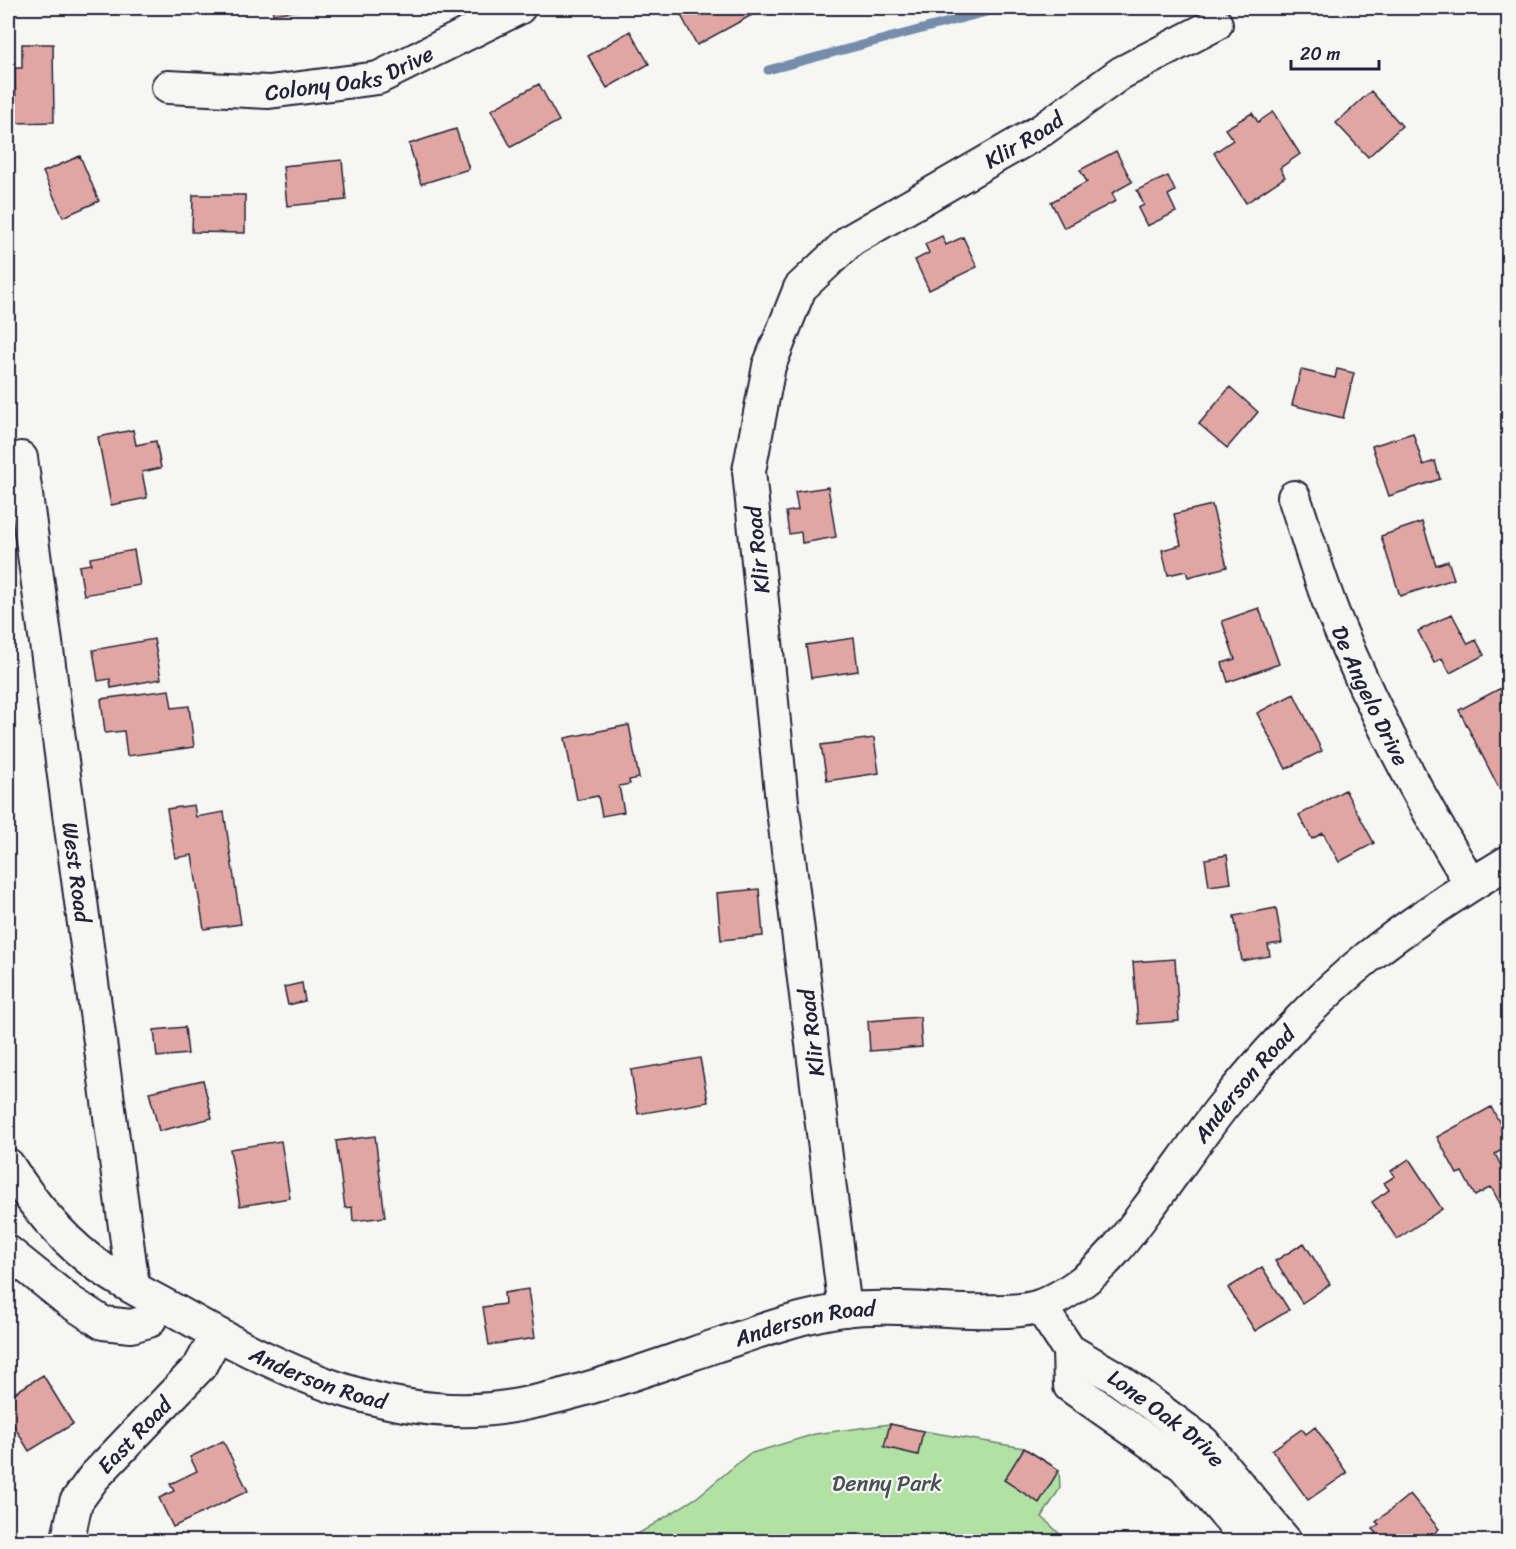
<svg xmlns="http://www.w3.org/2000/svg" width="1516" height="1549" font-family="Sriracha,sans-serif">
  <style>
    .green { fill: #b1e2a3; stroke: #6a826f; stroke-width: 1.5 }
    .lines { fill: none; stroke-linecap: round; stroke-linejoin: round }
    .stream { stroke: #758cab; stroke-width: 9 }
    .building { fill: #e1a6a2; stroke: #22223b; stroke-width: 1.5 }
    .minor-casing { stroke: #22223b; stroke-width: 36 }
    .minor { stroke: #f6f6f2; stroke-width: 32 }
    .labels { text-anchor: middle; stroke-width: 4.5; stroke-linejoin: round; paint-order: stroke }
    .street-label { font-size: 22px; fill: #22223b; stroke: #f6f6f2 }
    .park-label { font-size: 22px; fill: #465255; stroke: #f6f6f2 }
  </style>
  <rect width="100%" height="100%" fill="#f6f6f2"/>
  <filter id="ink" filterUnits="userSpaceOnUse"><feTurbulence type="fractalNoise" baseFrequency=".0167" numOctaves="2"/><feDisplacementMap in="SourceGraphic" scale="12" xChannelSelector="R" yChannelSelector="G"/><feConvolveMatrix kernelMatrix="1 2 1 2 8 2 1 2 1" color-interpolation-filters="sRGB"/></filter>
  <g filter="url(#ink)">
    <path class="green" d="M890,1424L923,1431L1024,1448L1059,1470L1060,1488L1042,1517L1067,1541L625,1542L696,1498L749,1454L815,1434Z"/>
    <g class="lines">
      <path class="stream" d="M768,70L1001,8"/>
    </g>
    <path class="building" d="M272,8H315L273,14Z
      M677,8H748L752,15L697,45Z
      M630,31L649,64L607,88L588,56Z
      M22,44H53L54,122L16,123L15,68H22Z
      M539,84L559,121L511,147L491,110Z
      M1371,91L1402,126L1368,157L1336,123Z
      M1273,112L1300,154L1280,168L1285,177L1246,203L1214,153L1233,140L1225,129L1252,113L1258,122Z
      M456,129L469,169L421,184L409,144Z
      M1116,151L1132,182L1112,193L1116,201L1064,228L1051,202L1087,182L1080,170Z
      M80,156L99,201L63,217L43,172Z
      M342,160L346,200L287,206L283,166Z
      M1168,176L1175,191L1168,195L1176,212L1147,226L1138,208L1144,205L1137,190Z
      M193,195H245V233L192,232Z
      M942,236L946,245L963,237L977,267L929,290L915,260L929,253L925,244Z
      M1337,369L1354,373L1343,418L1292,405L1301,370L1335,378Z
      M1230,387L1258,412L1227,448L1199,424Z
      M133,430L136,445L156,441L161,468L142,472L147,498L111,505L98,437Z
      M1413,433L1423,465L1435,461L1440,479L1389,496L1372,446Z
      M828,487L836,537L802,543L801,532L789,534L786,512L798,510L795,492Z
      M1212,505L1227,567L1188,577L1186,571L1168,575L1162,550L1181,545L1174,514Z
      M1422,522L1436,565L1448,561L1454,579L1400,596L1381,536Z
      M134,550L140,585L84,595L79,566L91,564L90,558Z
      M1259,608L1279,664L1228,682L1222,663L1235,659L1222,621Z
      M1452,614L1468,644L1476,640L1484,655L1450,673L1442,658L1434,663L1418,631Z
      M854,638L858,671L811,678L806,645Z
      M154,639L161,679L111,688L110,679L98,681L93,650Z
      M1501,688L1508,703V786L1500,790L1459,710Z
      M169,690L172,708L189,706L194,747L127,756L124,731L105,733L101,699Z
      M1294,694L1322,751L1286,769L1257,713Z
      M629,725L639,778L629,780L630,784L619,786L624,812L602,816L598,796L577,800L565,738Z
      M874,738L879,773L827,781L821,745Z
      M1345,790L1374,843L1339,862L1323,833L1312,839L1299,815Z
      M194,805L196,817L224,812L241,924L204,929L192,855L175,858L167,809Z
      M1227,855L1231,883L1209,886L1205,859Z
      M759,889L763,936L721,940L717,893Z
      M1276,908L1282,943L1268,945L1270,956L1242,961L1234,916Z
      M1175,959L1179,1021L1138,1024L1133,962Z
      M302,983L305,1001L288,1005L284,987Z
      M920,1017L922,1047L870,1051L868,1021Z
      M185,1027L188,1054L157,1057L154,1030Z
      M700,1058L708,1102L638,1114L631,1070Z
      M203,1080L212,1118L159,1131L149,1092Z
      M1491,1107L1508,1138V1146L1495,1154L1508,1179V1218L1491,1187L1475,1196L1462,1172L1457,1174L1437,1137Z
      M375,1136L385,1217L353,1221L352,1207L345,1208L336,1141Z
      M281,1141L290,1198L240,1206L230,1149Z
      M1409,1159L1442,1209L1397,1239L1372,1202L1389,1190L1384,1183L1395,1176L1391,1171Z
      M1304,1243L1330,1284L1302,1303L1275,1261Z
      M1262,1267L1289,1310L1255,1331L1228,1288Z
      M528,1289L535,1338L489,1345L483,1307L505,1304L504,1293Z
      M43,1375L73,1424L29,1451L8,1416V1397Z
      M890,1424L923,1431L918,1455L884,1447Z
      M1315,1427L1347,1473L1308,1500L1272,1450L1302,1429L1306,1434Z
      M223,1441L248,1491L173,1527L159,1498L174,1491L170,1484L197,1471L190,1457Z
      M1024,1448L1059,1470L1039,1503L1004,1480Z
      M1410,1494L1439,1529L1424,1542H1367L1377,1533L1373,1529L1379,1524L1376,1522Z"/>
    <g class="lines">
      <defs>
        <g id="minor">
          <path id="s1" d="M168,87L269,92L378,78L519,8"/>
          <path id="s2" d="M21,458L133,1286"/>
          <path id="s3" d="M1294,497C1307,535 1318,575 1333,613C1371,707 1419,798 1471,884"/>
          <path id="s4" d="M8,1165C31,1201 56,1233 89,1259C117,1281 151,1297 181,1314C283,1372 399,1428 519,1405C586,1392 651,1368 715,1346C757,1332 800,1316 844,1310C881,1305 931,1310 969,1311C992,1311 1018,1313 1040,1306C1053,1301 1068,1292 1079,1284C1106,1265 1126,1238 1145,1212C1170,1179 1194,1144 1219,1111C1260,1059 1316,999 1368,957C1412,922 1460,891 1508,862"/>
          <path d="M8,1252L69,1301L103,1323L131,1326L149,1321L160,1303"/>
          <path id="s5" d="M1040,1306L1069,1350L1115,1377L1203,1442L1286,1542"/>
          <path id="s6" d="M845,1310L782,802L749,471L769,366L800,288L851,240L1042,130L1121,73L1216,24"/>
          <path d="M1069,1350L1070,1386L1184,1466L1239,1530L1245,1542"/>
          <path id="s7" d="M71,1542L69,1534L76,1502L94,1477L200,1366L217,1335"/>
        </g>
      </defs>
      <use href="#minor" class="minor-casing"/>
      <use href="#minor" class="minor"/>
    </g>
  </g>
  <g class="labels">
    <g class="street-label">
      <text dy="8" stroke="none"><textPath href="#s1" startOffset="184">Colony Oaks Drive</textPath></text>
      <text dy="8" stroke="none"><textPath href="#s6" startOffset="1305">Klir Road</textPath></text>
      <text transform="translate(757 550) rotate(-96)" y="8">Klir Road</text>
      <text dy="8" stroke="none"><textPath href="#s3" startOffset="213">De Angelo Drive</textPath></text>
      <text dy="8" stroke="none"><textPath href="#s2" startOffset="418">West Road</textPath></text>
      <text transform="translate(811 1033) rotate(-97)" y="8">Klir Road</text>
      <text dy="8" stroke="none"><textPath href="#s4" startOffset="1430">Anderson Road</textPath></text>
      <text dy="8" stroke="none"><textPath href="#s4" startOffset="888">Anderson Road</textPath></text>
      <text dy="8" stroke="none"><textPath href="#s4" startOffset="384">Anderson Road</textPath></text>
      <text dy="8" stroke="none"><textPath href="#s5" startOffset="172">Lone Oak Drive</textPath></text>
      <text dy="8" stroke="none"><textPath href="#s7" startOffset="130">East Road</textPath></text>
    </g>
    <g class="park-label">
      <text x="887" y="1491">Denny Park</text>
    </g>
  </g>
  <rect width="1516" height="1549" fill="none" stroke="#f6f6f2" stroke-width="30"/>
  <rect x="15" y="15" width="1486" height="1519" fill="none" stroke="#22223b" stroke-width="2" filter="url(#ink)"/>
  <path d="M1291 60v9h88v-9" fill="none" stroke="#22223b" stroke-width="3"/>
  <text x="1300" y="60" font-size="18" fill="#22223b" stroke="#f6f6f2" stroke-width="4.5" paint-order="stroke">20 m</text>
</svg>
